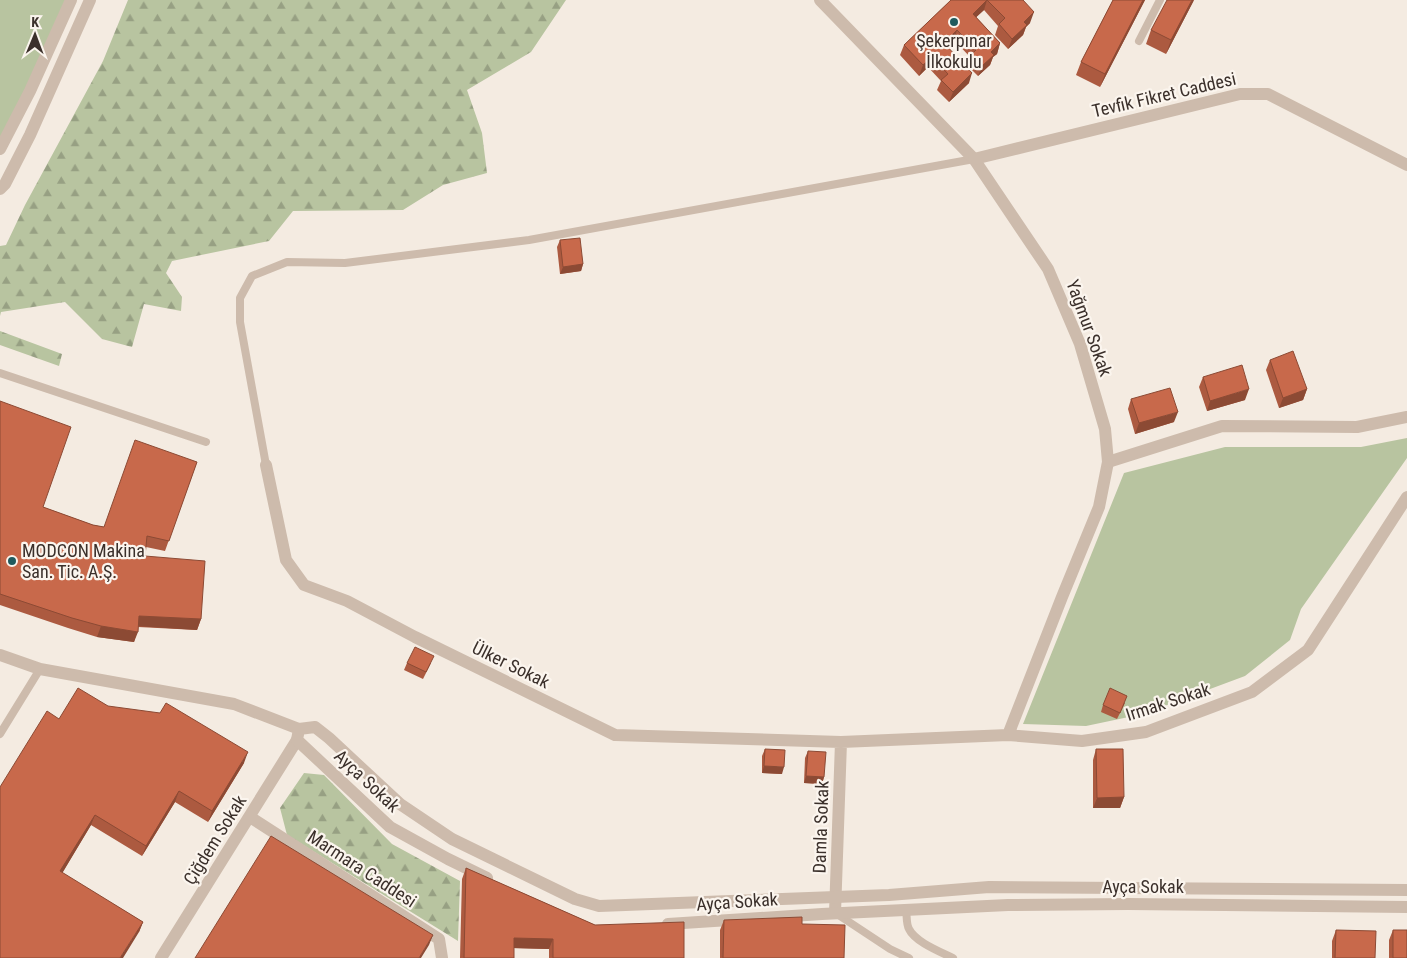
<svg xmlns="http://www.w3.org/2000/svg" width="1407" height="958" font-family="'Roboto Condensed',sans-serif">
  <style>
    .green { fill: #b8c4a0 }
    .forest { fill: url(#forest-firs) }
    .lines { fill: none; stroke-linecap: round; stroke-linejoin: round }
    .service { stroke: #cdbbac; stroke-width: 8 }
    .minor { stroke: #cdbbac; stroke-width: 12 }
    .tertiary { stroke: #cdbbac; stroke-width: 12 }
    .wall { fill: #ac5a40 }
    .shaded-wall { fill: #8c4a34 }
    .building { fill: #c8694b; stroke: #8c4a34 }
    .poi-dot { fill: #1f5a5e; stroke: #fbf5ee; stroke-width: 2 }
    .labels { text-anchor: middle; stroke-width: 4.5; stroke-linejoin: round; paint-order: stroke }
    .poi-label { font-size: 18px; fill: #3b302b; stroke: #fbf5ee }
    .street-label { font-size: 18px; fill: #3b302b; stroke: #fbf5ee }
  </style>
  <defs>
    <pattern id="forest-firs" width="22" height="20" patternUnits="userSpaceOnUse" patternTransform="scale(1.25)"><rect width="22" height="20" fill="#b8c4a0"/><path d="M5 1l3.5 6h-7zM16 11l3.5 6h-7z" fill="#97a083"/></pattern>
  </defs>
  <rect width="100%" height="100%" fill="#f4ebe1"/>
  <path class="green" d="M0,0H71L0,149Z
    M1407,438V458L1301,609L1290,640L1245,676L1143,714L1086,726L1023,724L1124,473L1225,447H1361Z"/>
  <path class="forest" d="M128,0H566L531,52L467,90L482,133L487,173L443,185L403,210L293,211L269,241L172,261L166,273L182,297L181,311L144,304L132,347L102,339L65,302L1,312L0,316V246L6,245L25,205L103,61Z
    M0,331L62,354L59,366L0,345Z
    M304,773L324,775L392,844L460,881L458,941L287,835L280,808Z"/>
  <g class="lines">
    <path class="service" d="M1139,41L1160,0
      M0,373L206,442
      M266,465L240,322V298L252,276L287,262L345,263L529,240L974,159
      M0,734L40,669
      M906,909C907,915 906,924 909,929C915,942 941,952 953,958
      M837,914L890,949L909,958"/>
    <path class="minor" d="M820,0L974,159L1048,269L1080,344L1105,429L1108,462L1099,507L1062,597L1008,735
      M266,465L286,560L304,585L347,601L415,637L615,735L841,742L1008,735L1082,741L1146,732L1252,692L1308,650L1407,497
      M250,817L439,939L442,958
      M835,913L841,742
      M161,958L297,740"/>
    <path class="tertiary" d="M0,149L30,91L71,0
      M974,159L1240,94H1268L1407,165
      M0,189L5,184L30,135L90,0
      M1108,462L1222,426L1357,427L1407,417
      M0,655L40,669L234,704L299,729L315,727L329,738L400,804L452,839L575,899L599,906L889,895L989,887L1407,890
      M299,729L297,740L390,827L448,859L487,878
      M668,924L822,914L1008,905L1128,904L1407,907"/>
  </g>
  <path class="wall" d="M951,0H1023L1030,23L1026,27L1023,35L1008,49L995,35L998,26L984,10L976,17L1000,43L997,54L993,57L990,65L978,76L967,65L970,57L954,40L947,46L969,83L949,102L937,90L941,81L928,67L919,76L900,55L904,45Z
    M1113,0H1145L1100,87L1076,75L1081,62Z
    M1194,0L1166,54L1146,44L1151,30Z
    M560,240L583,264L581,271L560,274L557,247Z
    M1270,360L1307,389L1303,400L1279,408L1266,370Z
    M1203,377L1245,400L1207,411L1199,387Z
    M1131,399L1174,422L1135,434L1128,409Z
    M0,401L43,507L93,525L104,527L197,462L165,551L146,547L145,556L201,619L197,630L138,627L134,642L97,637L68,628L0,605Z
    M407,663H431L423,679L404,670Z
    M1125,703L1117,719L1101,712L1103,705Z
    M59,719L244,763L208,822L175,802L142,856L91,825L62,873L143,922L139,932L0,958Z
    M765,749L782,774L762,773V756Z
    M1096,749L1124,797L1120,808H1093V760Z
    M808,751L824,777L822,784L804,783L805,758Z
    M466,868L595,925L684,958H549V949L514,948V958H460L462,879Z
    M724,920L802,924L844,958H720V930Z
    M1336,930L1375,958H1332V941Z
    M1393,930L1407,958H1389V940Z"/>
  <path class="shaded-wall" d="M987,0L984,10L969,24L973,14Z
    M1143,0H1145L1100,87L1105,74Z
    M1192,0H1194L1166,54L1171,40Z
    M1034,12L1030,23L1026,27L1023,35L1008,49L1012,39L1024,22Z
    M957,30L954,40L940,53L944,43Z
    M1000,43L997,54L993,57L990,65L978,76L982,66L991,52Z
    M932,57L928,67L919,76L923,65Z
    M972,73L969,83L949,102L953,92Z
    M583,264L581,271L560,274L563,267Z
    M1249,389L1245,400L1207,411L1210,401Z
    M1307,389L1303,400L1279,408L1283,398Z
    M1178,412L1174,422L1135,434L1139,423Z
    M139,616L201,619L197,630L135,626Z
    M101,626L138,632L134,642L97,637Z
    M248,752L244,763L208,822L212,811Z
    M764,766L784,767L782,774L762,773Z
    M806,776L824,777L822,784L804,783Z
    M179,791L175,802L142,856L146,846Z
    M1124,797L1120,808H1093L1097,798Z
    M95,815L91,825L57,882L60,871Z
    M143,922L139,932L123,958H120Z
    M433,935L429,945L421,958H419Z
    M514,938L553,939L549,949L510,948Z"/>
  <path class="building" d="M951,0H1023L1034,12L1024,22L1027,25L1012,39L999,24L1005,18L987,0L973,14L1000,43L991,52L994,55L982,66L971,55L976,50L957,30L944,43L972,73L953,92L941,80L948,74L932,57L923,65L904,45Z
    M1113,0H1143L1105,74L1081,62Z
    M1167,0H1192L1171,40L1151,30Z
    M580,238L583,264L563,267L560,240Z
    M1293,351L1307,389L1283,398L1270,360Z
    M1242,365L1249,389L1210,401L1203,377Z
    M1170,388L1178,412L1139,423L1131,399Z
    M0,401L71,427L43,507L93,525L104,527L135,440L197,462L169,541L147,536L145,556L205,561L201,619L139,616L138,632L101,626L72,618L0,594Z
    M415,647L434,656L426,672L407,663Z
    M78,688L108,706L160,713L166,703L248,752L212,811L179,791L146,846L95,815L60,871L143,922L120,958H0V787L47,711L59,719Z
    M1110,688L1127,696L1120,713L1103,705Z
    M765,749L785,750L784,767L764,766Z
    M1096,749H1123L1124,797L1097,798Z
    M808,751L826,752L824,777L806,776Z
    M271,836L433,935L419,958H195Z
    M466,868L595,925L684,922V958H553V939L514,938V958H464Z
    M802,917V924L845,925L844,958H723L724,920Z
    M1336,930L1376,931L1375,958H1335Z
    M1393,930H1407V958H1393Z"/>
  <g class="poi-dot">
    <circle cx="954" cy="22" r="5"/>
    <circle cx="12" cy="561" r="5"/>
  </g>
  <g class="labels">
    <g class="poi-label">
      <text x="954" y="47">Şekerpınar<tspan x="954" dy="21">İlkokulu</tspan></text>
      <text x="22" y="557" text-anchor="start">MODCON Makina<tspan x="22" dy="21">San. Tic. A.Ş.</tspan></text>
    </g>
    <g class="street-label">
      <text transform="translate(1164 95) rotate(-13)" y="6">Tevfik Fikret Caddesi</text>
      <text transform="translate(1089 328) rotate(70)" y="6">Yağmur Sokak</text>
      <text transform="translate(511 665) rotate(26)" y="6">Ülker Sokak</text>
      <text transform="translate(1168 702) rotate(-18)" y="6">Irmak Sokak</text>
      <text transform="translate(367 781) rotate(43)" y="6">Ayça Sokak</text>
      <text transform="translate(821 827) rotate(-88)" y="6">Damla Sokak</text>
      <text transform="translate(215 840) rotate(-58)" y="6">Çiğdem Sokak</text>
      <text transform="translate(362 869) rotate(33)" y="6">Marmara Caddesi</text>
      <text x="1143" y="893">Ayça Sokak</text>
      <text transform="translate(737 902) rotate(-4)" y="6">Ayça Sokak</text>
    </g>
  </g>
  <g transform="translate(35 35) rotate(1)" stroke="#fbf5ee" stroke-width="4" paint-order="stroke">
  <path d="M0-4L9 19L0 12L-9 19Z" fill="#3b302b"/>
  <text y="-8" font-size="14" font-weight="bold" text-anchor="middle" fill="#3b302b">K</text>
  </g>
</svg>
